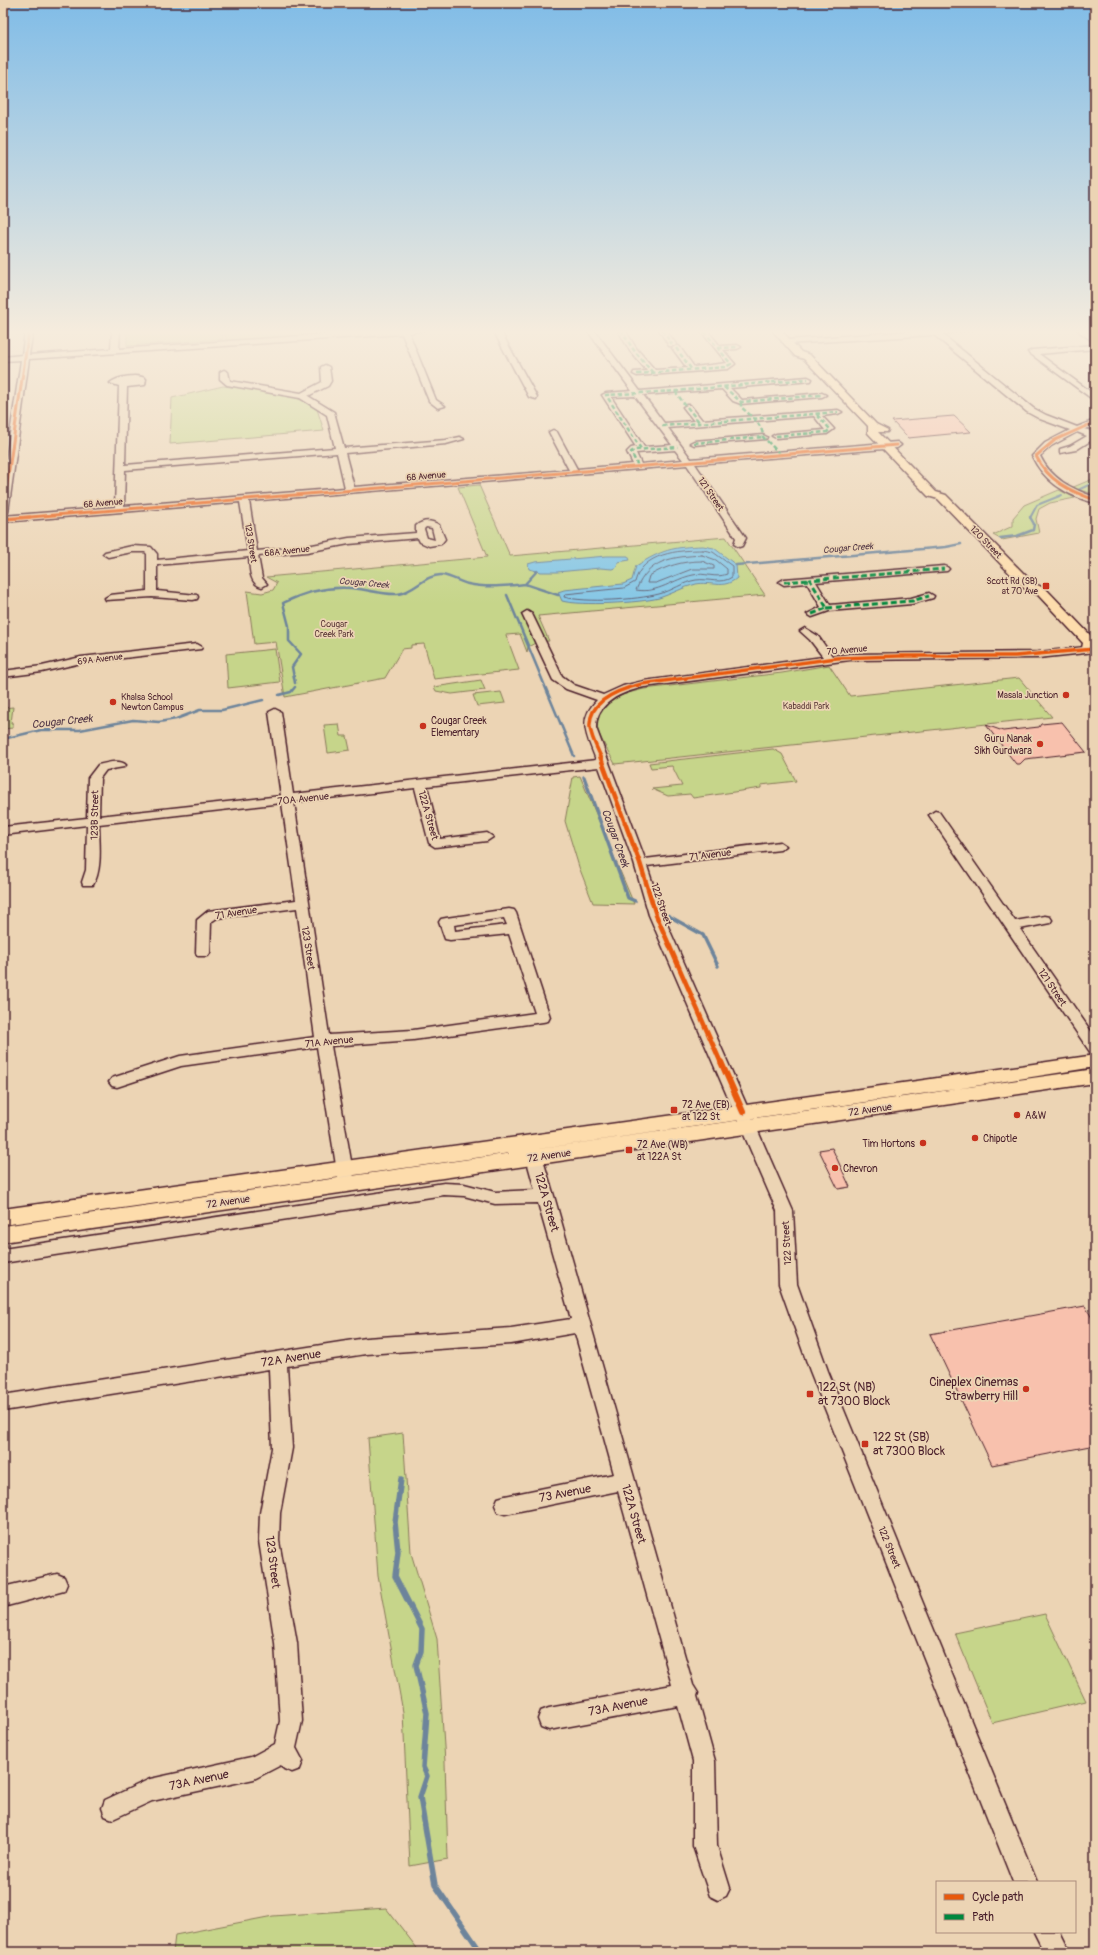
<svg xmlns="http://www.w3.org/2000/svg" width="1098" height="1955" font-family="Pangolin,sans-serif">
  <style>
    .green { fill: #c6d58a; stroke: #887a5a }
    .water { fill: #85c7e6; stroke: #6d849b }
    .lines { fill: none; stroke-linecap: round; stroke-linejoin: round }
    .shore { stroke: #626276; stroke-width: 1 }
    .stream-far3 { stroke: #6d849b; stroke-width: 2 }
    .stream-far2 { stroke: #6d849b; stroke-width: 2.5 }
    .stream-far1 { stroke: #6d849b; stroke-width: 3.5 }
    .stream { stroke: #6d849b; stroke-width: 5.5 }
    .building { fill: #f8c1ad; stroke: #4a1f2b }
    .minor-casing { stroke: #4a1f2b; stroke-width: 3 }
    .major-casing { stroke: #4a1f2b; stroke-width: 3 }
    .minor { fill: #ecd4b4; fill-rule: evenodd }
    .major { fill: #fddcac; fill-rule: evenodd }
    .quiet-far1 { stroke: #00873e; stroke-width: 2.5; stroke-dasharray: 4.5 2.5; stroke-linecap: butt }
    .quiet { stroke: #00873e; stroke-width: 3; stroke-dasharray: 6 3; stroke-linecap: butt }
    .cycleway-far3-casing { stroke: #ecd4b4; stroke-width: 4.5 }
    .cycleway-far2-casing { stroke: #ecd4b4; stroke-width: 5.5 }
    .cycleway-far1-casing { stroke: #ecd4b4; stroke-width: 7 }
    .cycleway-casing { stroke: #ecd4b4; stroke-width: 8 }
    .cycleway-far3 { stroke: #e8590c; stroke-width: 3 }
    .cycleway-far2 { stroke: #e8590c; stroke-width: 3.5 }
    .cycleway-far1 { stroke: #e8590c; stroke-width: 4.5 }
    .cycleway { stroke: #e8590c; stroke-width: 6 }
    .poi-dot { fill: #c8321e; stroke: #ecd4b4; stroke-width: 1.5 }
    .labels { text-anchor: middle; stroke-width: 3.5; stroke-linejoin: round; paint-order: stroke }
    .far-street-label { font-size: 9px; fill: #4a1f2b; stroke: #ecd4b4 }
    .far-water-label { font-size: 9px; font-style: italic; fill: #533847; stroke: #ecd4b4 }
    .far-poi-label { font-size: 9px; fill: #4a1f2b; stroke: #ecd4b4; text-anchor: end }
    .far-park-label { font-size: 9px; fill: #5d3a39; stroke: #ecd4b4 }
    .poi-label { font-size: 10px; fill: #4a1f2b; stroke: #ecd4b4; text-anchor: start }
    .street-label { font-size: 10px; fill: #4a1f2b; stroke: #ecd4b4 }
    .water-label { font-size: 11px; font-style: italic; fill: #533847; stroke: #ecd4b4 }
    .near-street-label { font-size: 12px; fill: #4a1f2b; stroke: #ecd4b4 }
    .near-poi-label { font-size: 12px; fill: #4a1f2b; stroke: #ecd4b4; text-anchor: start }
  </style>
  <rect width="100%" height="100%" fill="#ecd4b4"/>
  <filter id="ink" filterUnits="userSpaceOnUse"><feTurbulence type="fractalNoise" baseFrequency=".025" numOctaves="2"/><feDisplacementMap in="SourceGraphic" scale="8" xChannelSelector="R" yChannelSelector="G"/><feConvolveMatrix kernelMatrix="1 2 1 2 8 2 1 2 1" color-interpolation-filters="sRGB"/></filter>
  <g filter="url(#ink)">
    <path class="green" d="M127,330H222L223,339L127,346Z
      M225,330H301L302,335L226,340Z
      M223,386C253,390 292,390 317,409L324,431L170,444L172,398Z
      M1095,478V494L1071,488Z
      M479,485L510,556L726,537L765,595L538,616L549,641L537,642L528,647L527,652L520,634L506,635L519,670L434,679L424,644L411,645V648L402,649L385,678L285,697L276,642L254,644L247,591L262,593L273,590L277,583L266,577L487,557L458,487Z
      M1059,490L1075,498L1050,503L1039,509L1036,519L1039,533L1002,540L993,535L1013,526V518L1024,505Z
      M275,649L280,682L228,688L226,654Z
      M829,665L850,696L1019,678L1052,717L615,764C610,754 598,736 597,725C593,701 627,693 644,689L782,673Z
      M481,680L485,690L452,694L436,691L434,687Z
      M501,692L505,703L477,706L473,695Z
      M13,707L11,723H13V728L3,729V708Z
      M339,724L341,736H347L350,750L328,753L324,725Z
      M773,749L782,754L796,781L761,785V788L693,798L690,794L668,796L652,789L682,786L672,766L651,768L649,763Z
      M580,776L634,904L593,903L579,867L565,821L573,777Z
      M403,1433L411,1553L437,1639L445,1762L448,1859L410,1866L403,1712L378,1576L368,1438Z
      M1045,1614L1086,1701L992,1723L955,1633Z
      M386,1908L420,1952H173L175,1935L273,1916Z"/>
    <path class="water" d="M703,546L714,548L736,565L737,578C723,590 712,581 696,584C683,587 672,594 659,598C639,603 581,606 562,601L558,592L564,590L623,584L632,580L636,566C662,550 672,547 703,546Z
      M607,556H628L630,560L618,562L617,567L612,569L600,568L557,572H541L529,569L528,564L535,562Z"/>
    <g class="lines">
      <path class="shore" d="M703,550L713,552L732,566V577C721,585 709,578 696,580C683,582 672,591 659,594C636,600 586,603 564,597L565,594L624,588L635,582C642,553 678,550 703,550Z
        M702,555L716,560L727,569V574C715,579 705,572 693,575C673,579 658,594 636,590C649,559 672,557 702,555Z
        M702,561L714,566V569H692L656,583H647L649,576C666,566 682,561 702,561Z"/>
      <path class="stream-far3" d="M1078,490L1095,482
        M1030,518L1037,505L1062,495"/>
      <path class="stream-far2" d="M1000,538L1017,536L1033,530L1034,524L1030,517
        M736,565L946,547L961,544
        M525,584L558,595
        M507,595L574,756
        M295,683L292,667L301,654L289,641V626L283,603C307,591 332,585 359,589C372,591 385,595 398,594C415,592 425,574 442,575C451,576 459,582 468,584C486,588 506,586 525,584L537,571
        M279,695L291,692L295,687
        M3,739L41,730H80L133,720L159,722L176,719L200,710H222L263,700"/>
      <path class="stream-far1" d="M584,777L628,898L635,901
        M667,915L703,935L718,966"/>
      <path class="stream" d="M401,1479L395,1522L398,1552L395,1576L422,1629L421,1651L416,1665L427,1713L423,1767L427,1776L420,1797L435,1885L481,1952"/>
    </g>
    <path class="building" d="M954,416L971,432L908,438L892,421Z
      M1062,722L1086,752L1025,759L1020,764H1016L986,725L1003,731L1039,727L1041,724Z
      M832,1148L850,1187L838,1189L819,1150Z
      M1085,1306L1095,1323V1445L992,1465L930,1334Z"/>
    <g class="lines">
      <defs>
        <path id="minor" d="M25,330H33L29,355L111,349L112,330H120L119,349L385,330H425L409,333L436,400L445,406L438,408L429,401L402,334L29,359L8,512L3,515V481L21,360L3,361V357L22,355Z
          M493,330H500L537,397L536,399L529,397Z
          M587,330H594L640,391L808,377L812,379L811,381L730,388L742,400L822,393L826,395L822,397L741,404L733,401L722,389L643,395L664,423L694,421L683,407L687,405H690L702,420L838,410L842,412L838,414L822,416L834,429L827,434L776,438L772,436L776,434L825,430L814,416L668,428L691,459L897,442L901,445L897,448L695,464L746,538L742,546L739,547L734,544L736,538L687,465L249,501L257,551L307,546L349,538L416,533V526C423,520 431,520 439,525L445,539L441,544L429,546L420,542L418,538L349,544L307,552L258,556L262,578L267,584L262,587C249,584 250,568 249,557L157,565V591L197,595L198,597L197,599L193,600L152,597L106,600L105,598L110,595L147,591V554L145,552H132L108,557L103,554L105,552L132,546L151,547L157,554V560L248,551L240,502L3,522V516L115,507L119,386L110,383C117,377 138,373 146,379L145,385L127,387L125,465L335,448L327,415L300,398L227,385L220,379V372L224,370L228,372L230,381L301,393L322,382L321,367L325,365L329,367L331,381L328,386L308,396L334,412L344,448L446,440L460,437L464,439L446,444L345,453L354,487L569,470L549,432L553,430L557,432L577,469L633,464L627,452L631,448L636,447L602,395L606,393L632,391ZM635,396L672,445L644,447L611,397ZM675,450L683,460L641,464L636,453ZM337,453L345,488L124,506L125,470ZM426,527L432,528L435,540L427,538L424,529Z
          M618,330H625L636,348L655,370L687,368L672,348L676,346H679L694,367L727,363L700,330H707L720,346L737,345L741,347L737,349L723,350L735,364L728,369L637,376L633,374L634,372L647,371L630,351Z
          M659,330H666L676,344L675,346H669Z
          M930,330H974L942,334L1033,408L1046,415L1077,427L1095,420V425L1084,429L1095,432V438L1076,450L1060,453V449L1070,446L1087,436L1077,432L1051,446L1040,456C1051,479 1072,489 1095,497V503C1068,496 1044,482 1032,456L1045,443L1070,430L1040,419L1027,412L934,335L786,344L782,342L786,340Z
          M1077,330H1085L1095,338V343Z
          M1095,345V349L1039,354L1095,395V401L1028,352L1032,350Z
          M763,435L767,437L766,439L694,445L690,443L694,441Z
          M944,566L947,567L949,569L947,571L816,582L830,605L911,598L929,593L934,596L933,598L912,604L829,611L812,617L807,614L821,607L807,583L784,585L779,582L784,579Z
          M527,611L532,614L562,676L574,685L603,695L623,686L644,681L823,657L810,640L800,631L805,628L818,636L832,656L850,654L1038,652L1095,646V652L1038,658L850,660L644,687C622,692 596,702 596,728L645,859L780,842L786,846L780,850L647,866L663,915L793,1211L797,1284L828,1371L1037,1882H1013L810,1371L779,1284L777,1211L649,915L634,863L599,767L427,786L440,839L487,833L493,837L487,841L435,847L429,843L415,788L294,802L329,1035L413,1030L535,1013L509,934L450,940L445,939L439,922L441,919L446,918L509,909L514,910L516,913L550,1017L548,1021L543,1022L413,1040L331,1046L355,1184L353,1188L347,1190L341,1188L339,1184L317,1047L181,1066L117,1087L112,1086L109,1082L112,1078L180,1056L315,1037L297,908L217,918L211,922L210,953L208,956H198L196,953L197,920L208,911L296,900L282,803L99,824C99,842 103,869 93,885H83L82,882L86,870L87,825L3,835V827L87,818L88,778L98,765C106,763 120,759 126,765L124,767L106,770L100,778L99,816L281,796L269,712L275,709L281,712L293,794L596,760C588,737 576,721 597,700L566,689L553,680L522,614ZM504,918L507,925L455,931L454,925Z
          M197,644L202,647L201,649L81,663L42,672L3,677V671L42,666L81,657Z
          M935,811L939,812L1015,921L1045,916L1050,917L1052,920L1050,923L1020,929L1095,1037V1053L1090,1052L929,815Z
          M531,1141L537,1143L539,1147L554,1196L693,1685L698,1693L697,1696L715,1761L717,1846L730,1888L726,1896L718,1900L710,1896L693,1846V1761L678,1706L549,1730L541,1727L538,1719L541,1711L549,1708L672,1685L618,1491L505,1514L498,1512L495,1505L498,1498L505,1496L614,1474L575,1333L511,1344L366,1354L287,1366L292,1448L280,1513L279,1541L297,1643L302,1721L296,1748L303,1761L300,1769L292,1772L284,1769L281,1765L254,1779L152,1801L113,1819L105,1816L102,1808L105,1800L150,1779L251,1757L275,1744L280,1721L275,1643L259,1541L260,1513L272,1448L269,1369L3,1411V1395L366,1338L511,1328L571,1319L538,1203L495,1204L464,1196L444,1195L3,1263V1249L444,1183L464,1184L495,1192L535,1190L523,1147L525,1143Z
          M57,1574L64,1577L67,1584L64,1591L3,1607V1587Z
          M1034,1932H1060L1070,1952H1044Z"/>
        <path id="major" d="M772,330H781L801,352L810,355L876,424L888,430L887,432H878L936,492L946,495L1033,583L1046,589L1094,639L1095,646L1093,651H1083L1082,648L1083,643L1038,595L1025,589L938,499L928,496L868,433V426L804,359L795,356Z
          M1095,1055V1067L924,1094L3,1225V1209L924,1080Z
          M1095,1069V1083L3,1242V1226Z"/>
      </defs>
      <use href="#minor" class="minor-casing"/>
      <use href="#major" class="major-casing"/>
      <use href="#minor" class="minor"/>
      <use href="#major" class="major"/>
      <path class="quiet-far1" d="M621,330L633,349L653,373
        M662,330L672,344
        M676,348L692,370
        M718,348L737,347
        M637,374L725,367L731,364L703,330
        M724,387L741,402L822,395
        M675,391L685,405
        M741,402V407C750,415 763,424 763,437L780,454
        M687,407L700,423
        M662,426L838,412
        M776,436L827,432L830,429L817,415
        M694,443L763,437
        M641,449L606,395L675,391L808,379
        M638,466L631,452L634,450L678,447"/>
      <path class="quiet" d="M784,582L810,580
        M827,608L912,601L929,596
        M812,614L827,608L810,580L944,569"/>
      <defs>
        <path id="cycleway-far3" d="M1095,422L1055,440L1036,456C1048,481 1070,491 1095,500
          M3,512L29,330
          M18,518L897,445"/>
        <path id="cycleway-far2" d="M3,519L30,517
          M601,757C597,748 591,737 590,727C588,700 621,689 642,684L837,658L899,656H1015L1095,649"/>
        <path id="cycleway-far1" d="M600,756L640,863L656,915L721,1063"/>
        <path id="cycleway" d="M721,1062L743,1112"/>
      </defs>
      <use href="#cycleway-far3" class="cycleway-far3-casing"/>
      <use href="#cycleway-far2" class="cycleway-far2-casing"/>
      <use href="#cycleway-far1" class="cycleway-far1-casing"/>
      <use href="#cycleway" class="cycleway-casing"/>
      <use href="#cycleway-far3" class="cycleway-far3"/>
      <use href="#cycleway-far2" class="cycleway-far2"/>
      <use href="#cycleway-far1" class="cycleway-far1"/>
      <use href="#cycleway" class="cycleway"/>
    </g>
  </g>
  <linearGradient id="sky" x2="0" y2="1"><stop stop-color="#80bce7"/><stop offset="0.55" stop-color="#f6ecdd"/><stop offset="1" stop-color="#f6ecdd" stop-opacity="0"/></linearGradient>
  <rect width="1098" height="604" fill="url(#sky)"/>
  <g class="poi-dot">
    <rect x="1042" y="582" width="8" height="8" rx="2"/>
    <circle cx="1066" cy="695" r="4"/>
    <circle cx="113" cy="702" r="4"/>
    <circle cx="423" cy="726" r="4"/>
    <circle cx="1040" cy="744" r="4"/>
    <rect x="670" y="1106" width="8" height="8" rx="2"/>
    <circle cx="1017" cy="1115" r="4"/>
    <circle cx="975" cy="1138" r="4"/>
    <circle cx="923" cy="1143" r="4"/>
    <rect x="625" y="1146" width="8" height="8" rx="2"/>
    <circle cx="835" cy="1168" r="4"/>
    <circle cx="1026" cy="1389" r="4"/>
    <rect x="806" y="1390" width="8" height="8" rx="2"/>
    <rect x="861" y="1440" width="8" height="8" rx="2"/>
  </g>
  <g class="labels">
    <g class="far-street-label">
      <text transform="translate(426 476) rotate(-5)" y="3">68 Avenue</text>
      <text transform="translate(711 494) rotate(56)" y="3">121 Street</text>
      <text transform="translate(103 503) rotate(-5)" y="3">68 Avenue</text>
      <text transform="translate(986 542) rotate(46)" y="3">120 Street</text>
      <text transform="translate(251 543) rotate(81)" y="3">123 Street</text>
      <text transform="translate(287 551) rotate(-6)" y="3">68A Avenue</text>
      <text transform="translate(847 650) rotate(-5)" y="3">70 Avenue</text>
      <text transform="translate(100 659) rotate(-7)" y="3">69A Avenue</text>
    </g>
    <g class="far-water-label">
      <text transform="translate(848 548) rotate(-5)" y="3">Cougar Creek</text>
      <text transform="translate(364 583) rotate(5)" y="3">Cougar Creek</text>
    </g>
    <g class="far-poi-label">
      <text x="1038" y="584">Scott Rd (SB)<tspan x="1038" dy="10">at 70 Ave</tspan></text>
      <text x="1058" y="698">Masala Junction</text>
      <text x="121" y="700" text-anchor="start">Khalsa School<tspan x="121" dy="10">Newton Campus</tspan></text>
    </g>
    <g class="far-park-label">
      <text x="334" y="627">Cougar<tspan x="334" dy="10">Creek Park</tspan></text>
      <text x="806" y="709">Kabaddi Park</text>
    </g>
    <g class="poi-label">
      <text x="431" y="724">Cougar Creek<tspan x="431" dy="12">Elementary</tspan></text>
      <text x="1032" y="742" text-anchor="end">Guru Nanak<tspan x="1032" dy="12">Sikh Gurdwara</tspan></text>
      <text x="682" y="1108">72 Ave (EB)<tspan x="682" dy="12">at 122 St</tspan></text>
      <text x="1025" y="1119">A&amp;W</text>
      <text x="983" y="1142">Chipotle</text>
      <text x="915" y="1147" text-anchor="end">Tim Hortons</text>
      <text x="637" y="1148">72 Ave (WB)<tspan x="637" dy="12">at 122A St</tspan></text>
      <text x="843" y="1172">Chevron</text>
    </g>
    <g class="street-label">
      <text transform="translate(303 798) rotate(-6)" y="4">70A Avenue</text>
      <text transform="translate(94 815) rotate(-89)" y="4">123B Street</text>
      <text transform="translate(429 815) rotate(74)" y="4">122A Street</text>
      <text transform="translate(710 854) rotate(-7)" y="4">71 Avenue</text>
      <text transform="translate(662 904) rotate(71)" y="4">122 Street</text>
      <text transform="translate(236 912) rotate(-9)" y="4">71 Avenue</text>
      <text transform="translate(309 948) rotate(81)" y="4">123 Street</text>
      <text transform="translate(1053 987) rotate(56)" y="4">121 Street</text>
      <text transform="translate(329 1041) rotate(-6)" y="4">71A Avenue</text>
      <text transform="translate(870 1109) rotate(-8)" y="4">72 Avenue</text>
      <text transform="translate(549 1155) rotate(-8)" y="4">72 Avenue</text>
      <text transform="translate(228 1201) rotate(-8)" y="4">72 Avenue</text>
      <text transform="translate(786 1243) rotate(-93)" y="4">122 Street</text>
      <text transform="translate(890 1547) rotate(68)" y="4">122 Street</text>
    </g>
    <g class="water-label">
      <text transform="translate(62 721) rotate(-6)" y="4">Cougar Creek</text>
      <text transform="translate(616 838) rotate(70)" y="4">Cougar Creek</text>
    </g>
    <g class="near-street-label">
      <text transform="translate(547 1202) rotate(74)" y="4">122A Street</text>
      <text transform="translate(291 1358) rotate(-9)" y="4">72A Avenue</text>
      <text transform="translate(565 1493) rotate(-11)" y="4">73 Avenue</text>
      <text transform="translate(634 1514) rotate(74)" y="4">122A Street</text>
      <text transform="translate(273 1562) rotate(83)" y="4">123 Street</text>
      <text transform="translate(618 1706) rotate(-11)" y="4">73A Avenue</text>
      <text transform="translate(199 1780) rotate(-12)" y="4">73A Avenue</text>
    </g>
    <g class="near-poi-label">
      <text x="1018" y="1386" text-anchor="end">Cineplex Cinemas<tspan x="1018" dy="14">Strawberry Hill</tspan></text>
      <text x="818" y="1391">122 St (NB)<tspan x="818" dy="14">at 7300 Block</tspan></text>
      <text x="873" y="1441">122 St (SB)<tspan x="873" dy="14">at 7300 Block</tspan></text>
    </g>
  </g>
  <rect width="1098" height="1955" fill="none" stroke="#ecd4b4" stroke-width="16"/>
  <rect x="8" y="8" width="1082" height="1939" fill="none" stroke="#4a1f2b" stroke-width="1.5" filter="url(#ink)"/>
  <rect x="936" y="1881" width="140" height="52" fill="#ecd4b4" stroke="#ab8c7d"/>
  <rect x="944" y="1894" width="20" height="6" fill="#e8590c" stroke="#ab8c7d"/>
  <text x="972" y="1901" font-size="12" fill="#4a1f2b">Cycle path</text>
  <rect x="944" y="1914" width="20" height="6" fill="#00873e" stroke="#ab8c7d"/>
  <text x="972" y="1921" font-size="12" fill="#4a1f2b">Path</text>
</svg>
